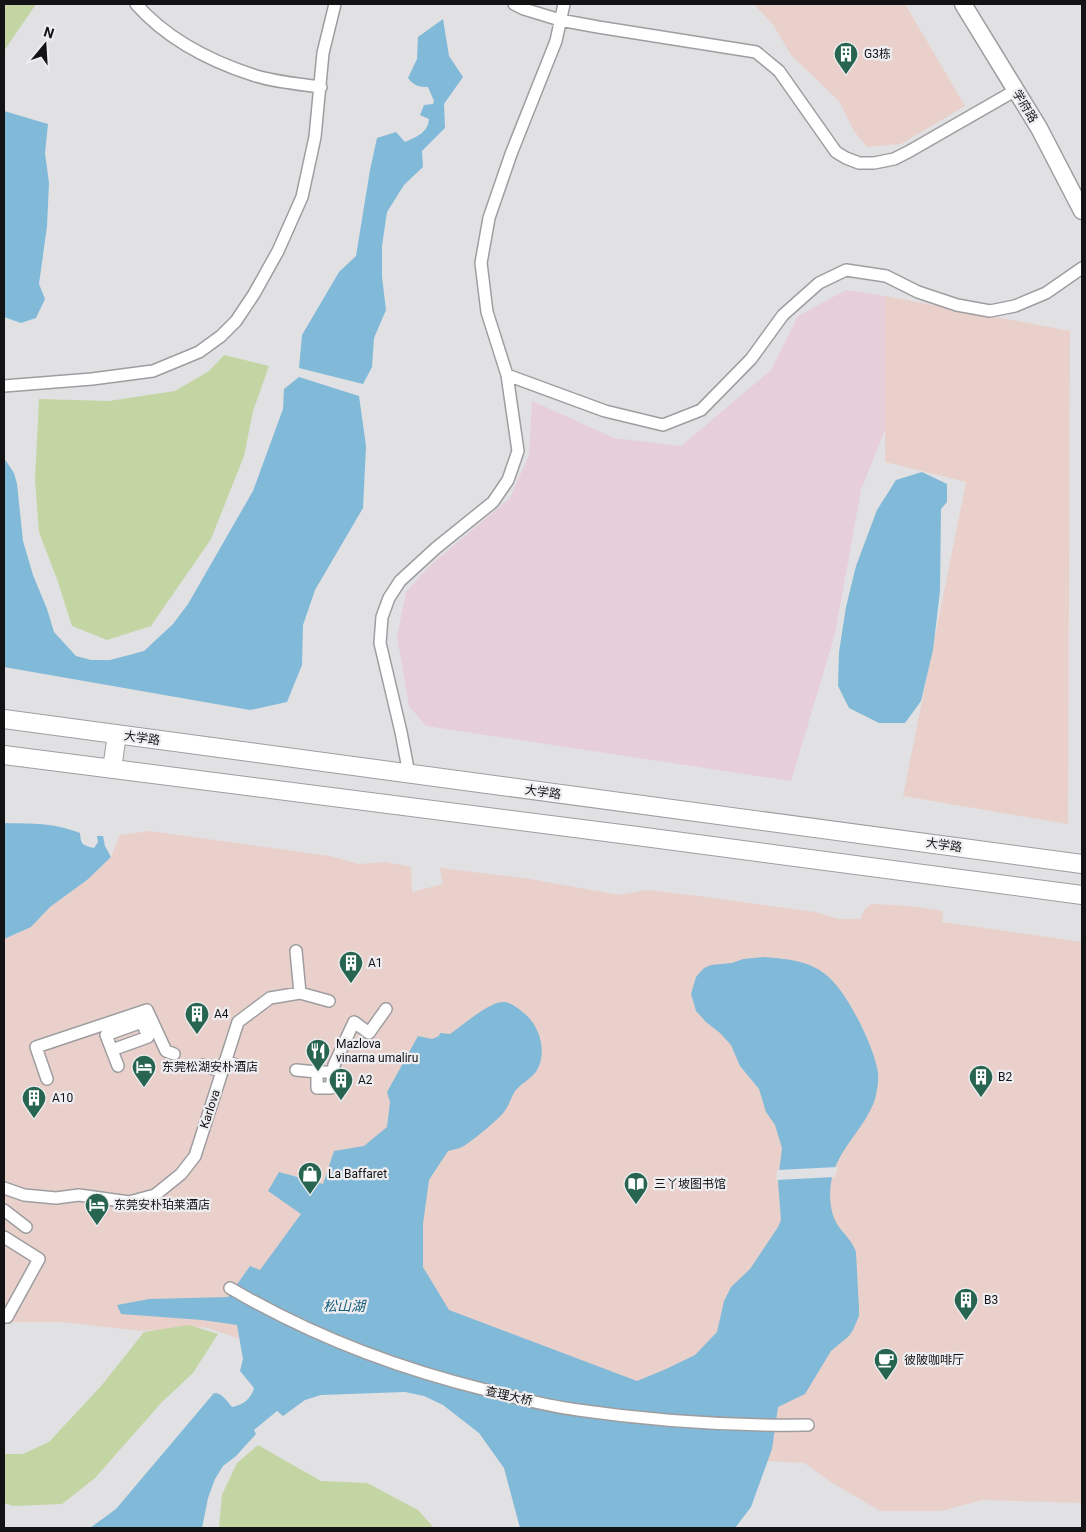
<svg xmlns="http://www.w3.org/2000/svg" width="1086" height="1532" font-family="Roboto,'Noto Sans SC',sans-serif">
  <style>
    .commercial { fill: #ead0cb }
    .industrial { fill: #e7cfda }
    .green { fill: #c3d5a2 }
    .water { fill: #81bad8 }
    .pier { fill: #e1e0e3 }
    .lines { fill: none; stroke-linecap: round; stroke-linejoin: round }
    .street-casing { stroke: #9e9da0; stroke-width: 14 }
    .secondary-casing { stroke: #9e9da0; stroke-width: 19 }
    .primary-casing { stroke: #9e9da0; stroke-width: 20 }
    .street { stroke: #fff; stroke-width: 11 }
    .secondary { stroke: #fff; stroke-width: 16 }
    .primary { stroke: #fff; stroke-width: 18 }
    .labels { text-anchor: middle; stroke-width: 4.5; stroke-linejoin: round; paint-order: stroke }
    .poi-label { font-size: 12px; fill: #131214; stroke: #eeedf0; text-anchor: start }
    .street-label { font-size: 12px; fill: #131214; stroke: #eeedf0 }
    .water-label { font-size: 14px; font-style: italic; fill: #185e7d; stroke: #eeedf0 }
  </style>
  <rect width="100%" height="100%" fill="#e1e0e3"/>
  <path class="commercial" d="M754,4H905L965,106L901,144L867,147L854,131L839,101L791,55L774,26Z
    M885,296L1070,331L1068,824L903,796L966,482L885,462Z
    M150,831L330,856L359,864L385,862L411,867L412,892L443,884L440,868L530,879L619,895L647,890L698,896L815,912L839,919H860L865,909L872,904L909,906L943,911L942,922L1082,942V1503L983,1500L941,1511H880L831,1482L804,1463L579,1451L376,1378L314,1368L229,1335L204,1327L142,1331L62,1322H4V939L18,933L39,919L50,907L87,880L111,857L120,835Z"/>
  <path class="industrial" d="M846,290L885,296V430L861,490L835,634L791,781L426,726L409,706L397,637L406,592L432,564L510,498L529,455L532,401L614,438L681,446L771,370L798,316Z"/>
  <path class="green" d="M4,4H36L4,51Z
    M224,355L269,366L253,411L244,456L211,539L151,626L107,640L72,626L57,579L39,532L35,480L39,399L109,401L175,391L209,371Z
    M189,1325L218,1334L193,1373L162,1402L95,1478L62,1504L13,1506L4,1503V1454H23L49,1442L102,1385L144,1332Z
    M258,1445L321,1481L367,1483L418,1510L434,1528H219L222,1495L237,1463Z"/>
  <path class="water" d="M443,19L449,56L463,77L444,104L445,128L422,151L423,167L404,185L387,212L382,246V277L386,310L374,338L372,367L363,384L299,368L302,335L339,272L356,256L370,170L377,138L396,132L405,142C416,137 428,133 429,119L420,115L424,105L433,104L434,101L428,87C419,87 414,86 408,78L417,59L418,37Z
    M4,111L48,124L45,153L49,183L47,226L39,284L45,299L36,318L21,323L4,317Z
    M299,377L359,396L366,446L363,508L315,590L303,625L302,665L287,702L250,710L4,667V458L14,473L17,484L23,541L33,575L47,609L54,632L76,656L91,660H110L144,651L173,624L188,604L253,491L283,409L284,389Z
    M922,472L947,484V502L941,509L940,591L933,650L921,701L905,723H879L849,708L838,686L839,652L846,607L856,566L877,510L896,480Z
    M4,823C35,824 50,822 80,833C81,845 82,845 94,848L98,842L97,836H103L105,846L111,857L87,880L50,907L31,927L4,939Z
    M764,957C785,959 808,960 825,974C846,989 875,1048 878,1073C879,1081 877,1091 875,1099C865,1130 836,1149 831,1183C829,1197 830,1215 839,1227C845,1235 852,1241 856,1252L859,1308V1316L853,1330L849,1336L831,1351L805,1394L778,1407L772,1449L751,1507L735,1528H520L504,1468L479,1433L443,1405L424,1396L405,1392L321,1395L305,1400L283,1416L277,1411L254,1430L256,1434L236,1456L223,1466L215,1479L208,1498L202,1528H90L116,1509L214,1393C222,1393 227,1401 232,1407C243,1405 251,1399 254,1388L240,1371L243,1359L237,1325L202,1320L121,1314L117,1305L149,1299L228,1297L250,1266L260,1270L301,1214L268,1191L279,1172L323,1184L334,1151L364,1146L387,1127L390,1102L387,1092L418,1036L432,1039L439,1036L440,1033L450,1034C463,1025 488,1003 502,1002C510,1001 519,1009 525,1014C541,1027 548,1056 535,1073C530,1079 521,1084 515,1091C511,1098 509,1105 504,1112C498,1120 469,1144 460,1148C456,1149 452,1150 448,1151L429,1180L423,1224V1267L449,1310L637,1381L666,1369L695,1355L717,1332L724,1301L731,1287L750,1269L778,1227L781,1220L778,1181L782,1148L775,1125L766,1112L759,1089L740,1066L731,1045L720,1033L706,1022L696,1011L691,994L696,977L704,968L711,965L732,963L743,959Z"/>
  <path class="pier" d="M838,1167L835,1177L776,1180L777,1170Z"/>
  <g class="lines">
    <defs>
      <path id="street" d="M136,4C166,38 210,61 253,75C274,82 298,84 321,87
        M514,4L524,9L560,20L598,27L756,52L779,71L836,152L846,158L859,163H874L894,159L908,152L1016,90
        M507,375L605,411L663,425L701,410L751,359L783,315L819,283L846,270L886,276L918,292L957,305L990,311L1015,306L1046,293L1082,268
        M4,386L92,379L153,371L199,352L221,336L236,321L254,294L278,251L302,197L315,137L323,53L335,4
        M409,774L401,732L380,643L382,617L389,598L400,581L436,548L493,502L508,480L518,451L507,375L487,312L481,263L489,218L511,154L556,41L564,4
        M296,951L300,993
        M112,1050L148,1037L142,1022L106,1035L118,1066
        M225,1061L239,1066
        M203,1065L222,1072
        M296,1070L317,1072
        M333,1072H317V1088H331L334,1065L354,1022L369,1033L386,1009
        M47,1079L36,1047L147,1010L166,1051L174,1054
        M4,1188L24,1195L56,1198L79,1195L129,1202L155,1195L181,1174L195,1156L238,1022L270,998L300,993L329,1001
        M4,1210L26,1227
        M4,1237L39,1259L7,1317H4
        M230,1288C310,1335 396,1368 486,1390C516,1398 547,1406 578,1410C654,1421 731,1426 808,1425"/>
      <path id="secondary" d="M963,4L1039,128L1082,211"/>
      <path id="primary" d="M4,719L1082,864
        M4,755L637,836L1082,895
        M112,769L117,734"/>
    </defs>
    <use href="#street" class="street-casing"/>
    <use href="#secondary" class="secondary-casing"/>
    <use href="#primary" class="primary-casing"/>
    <use href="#street" class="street"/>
    <use href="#secondary" class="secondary"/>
    <use href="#primary" class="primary"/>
  </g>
  <defs>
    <symbol id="building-pin" viewBox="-11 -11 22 30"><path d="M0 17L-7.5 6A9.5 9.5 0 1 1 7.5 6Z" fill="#276551" stroke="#eeedf0"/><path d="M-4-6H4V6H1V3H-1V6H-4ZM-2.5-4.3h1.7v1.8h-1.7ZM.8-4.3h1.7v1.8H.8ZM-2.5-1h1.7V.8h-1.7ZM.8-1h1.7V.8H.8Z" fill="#fff"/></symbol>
    <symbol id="restaurant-pin" viewBox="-11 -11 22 30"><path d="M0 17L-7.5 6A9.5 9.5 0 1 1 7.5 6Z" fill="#276551" stroke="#eeedf0"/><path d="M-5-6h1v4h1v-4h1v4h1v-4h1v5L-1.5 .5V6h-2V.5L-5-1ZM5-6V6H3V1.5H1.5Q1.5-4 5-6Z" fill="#fff"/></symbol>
    <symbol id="hotel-pin" viewBox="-11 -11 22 30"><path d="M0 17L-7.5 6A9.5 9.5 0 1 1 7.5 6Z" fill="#276551" stroke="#eeedf0"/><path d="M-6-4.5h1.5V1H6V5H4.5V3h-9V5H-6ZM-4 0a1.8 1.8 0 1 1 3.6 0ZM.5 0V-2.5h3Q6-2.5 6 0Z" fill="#fff"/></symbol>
    <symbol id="shop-pin" viewBox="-11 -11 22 30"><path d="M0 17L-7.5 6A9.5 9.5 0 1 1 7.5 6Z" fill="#276551" stroke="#eeedf0"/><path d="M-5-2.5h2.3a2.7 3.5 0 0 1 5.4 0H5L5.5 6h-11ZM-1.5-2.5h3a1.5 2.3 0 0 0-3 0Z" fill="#fff"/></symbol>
    <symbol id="library-pin" viewBox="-11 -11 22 30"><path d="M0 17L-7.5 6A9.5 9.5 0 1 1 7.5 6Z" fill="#276551" stroke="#eeedf0"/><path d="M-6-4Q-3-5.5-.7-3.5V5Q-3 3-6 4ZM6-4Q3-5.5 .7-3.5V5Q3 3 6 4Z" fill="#fff"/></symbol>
    <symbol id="cafe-pin" viewBox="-11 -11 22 30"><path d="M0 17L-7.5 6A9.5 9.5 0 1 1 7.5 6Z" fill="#276551" stroke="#eeedf0"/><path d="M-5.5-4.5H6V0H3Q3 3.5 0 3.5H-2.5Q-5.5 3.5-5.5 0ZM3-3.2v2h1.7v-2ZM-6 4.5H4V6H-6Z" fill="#fff"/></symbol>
  </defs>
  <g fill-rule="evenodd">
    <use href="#building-pin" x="832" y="40" width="28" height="38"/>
    <use href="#building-pin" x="337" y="949" width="28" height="38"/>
    <use href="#building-pin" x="183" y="1000" width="28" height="38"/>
    <use href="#restaurant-pin" x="304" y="1037" width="28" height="38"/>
    <use href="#hotel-pin" x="130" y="1053" width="28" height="38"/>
    <use href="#building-pin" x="967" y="1063" width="28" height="38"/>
    <use href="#building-pin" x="327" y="1066" width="28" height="38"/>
    <use href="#building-pin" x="20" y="1084" width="28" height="38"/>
    <use href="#shop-pin" x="296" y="1160" width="28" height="38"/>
    <use href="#library-pin" x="622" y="1170" width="28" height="38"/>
    <use href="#hotel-pin" x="83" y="1191" width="28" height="38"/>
    <use href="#building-pin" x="952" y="1286" width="28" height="38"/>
    <use href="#cafe-pin" x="872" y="1346" width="28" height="38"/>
  </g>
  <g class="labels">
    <g class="poi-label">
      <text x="864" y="58">G3栋</text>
      <text x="368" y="967">A1</text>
      <text x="214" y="1018">A4</text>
      <text x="336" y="1048">Mazlova<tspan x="336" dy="14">vinarna umaliru</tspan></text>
      <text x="162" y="1071">东莞松湖安朴酒店</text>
      <text x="998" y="1081">B2</text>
      <text x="358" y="1084">A2</text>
      <text x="52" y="1102">A10</text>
      <text x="328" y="1178">La Baffaret</text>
      <text x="654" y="1188">三丫坡图书馆</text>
      <text x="114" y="1209">东莞安朴珀莱酒店</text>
      <text x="984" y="1304">B3</text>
      <text x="904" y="1364">彼陂咖啡厅</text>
    </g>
    <g class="street-label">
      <text transform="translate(1025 106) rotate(59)" y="4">学府路</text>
      <text transform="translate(142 738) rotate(8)" y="4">大学路</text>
      <text transform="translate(543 792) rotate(8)" y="4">大学路</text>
      <text transform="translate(944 845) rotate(8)" y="4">大学路</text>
      <text transform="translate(210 1109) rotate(-72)" y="4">Karlova</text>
      <text transform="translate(509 1396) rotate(13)" y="4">查理大桥</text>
    </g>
    <g class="water-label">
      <text x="344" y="1311">松山湖</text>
    </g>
  </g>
  <rect width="1086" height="1532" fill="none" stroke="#131214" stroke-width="10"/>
  <g transform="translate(45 45) rotate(18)" stroke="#eeedf0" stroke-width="4" paint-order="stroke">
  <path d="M0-4L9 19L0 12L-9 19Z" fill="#131214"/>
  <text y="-8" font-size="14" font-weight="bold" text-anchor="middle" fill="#131214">N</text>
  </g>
</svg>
